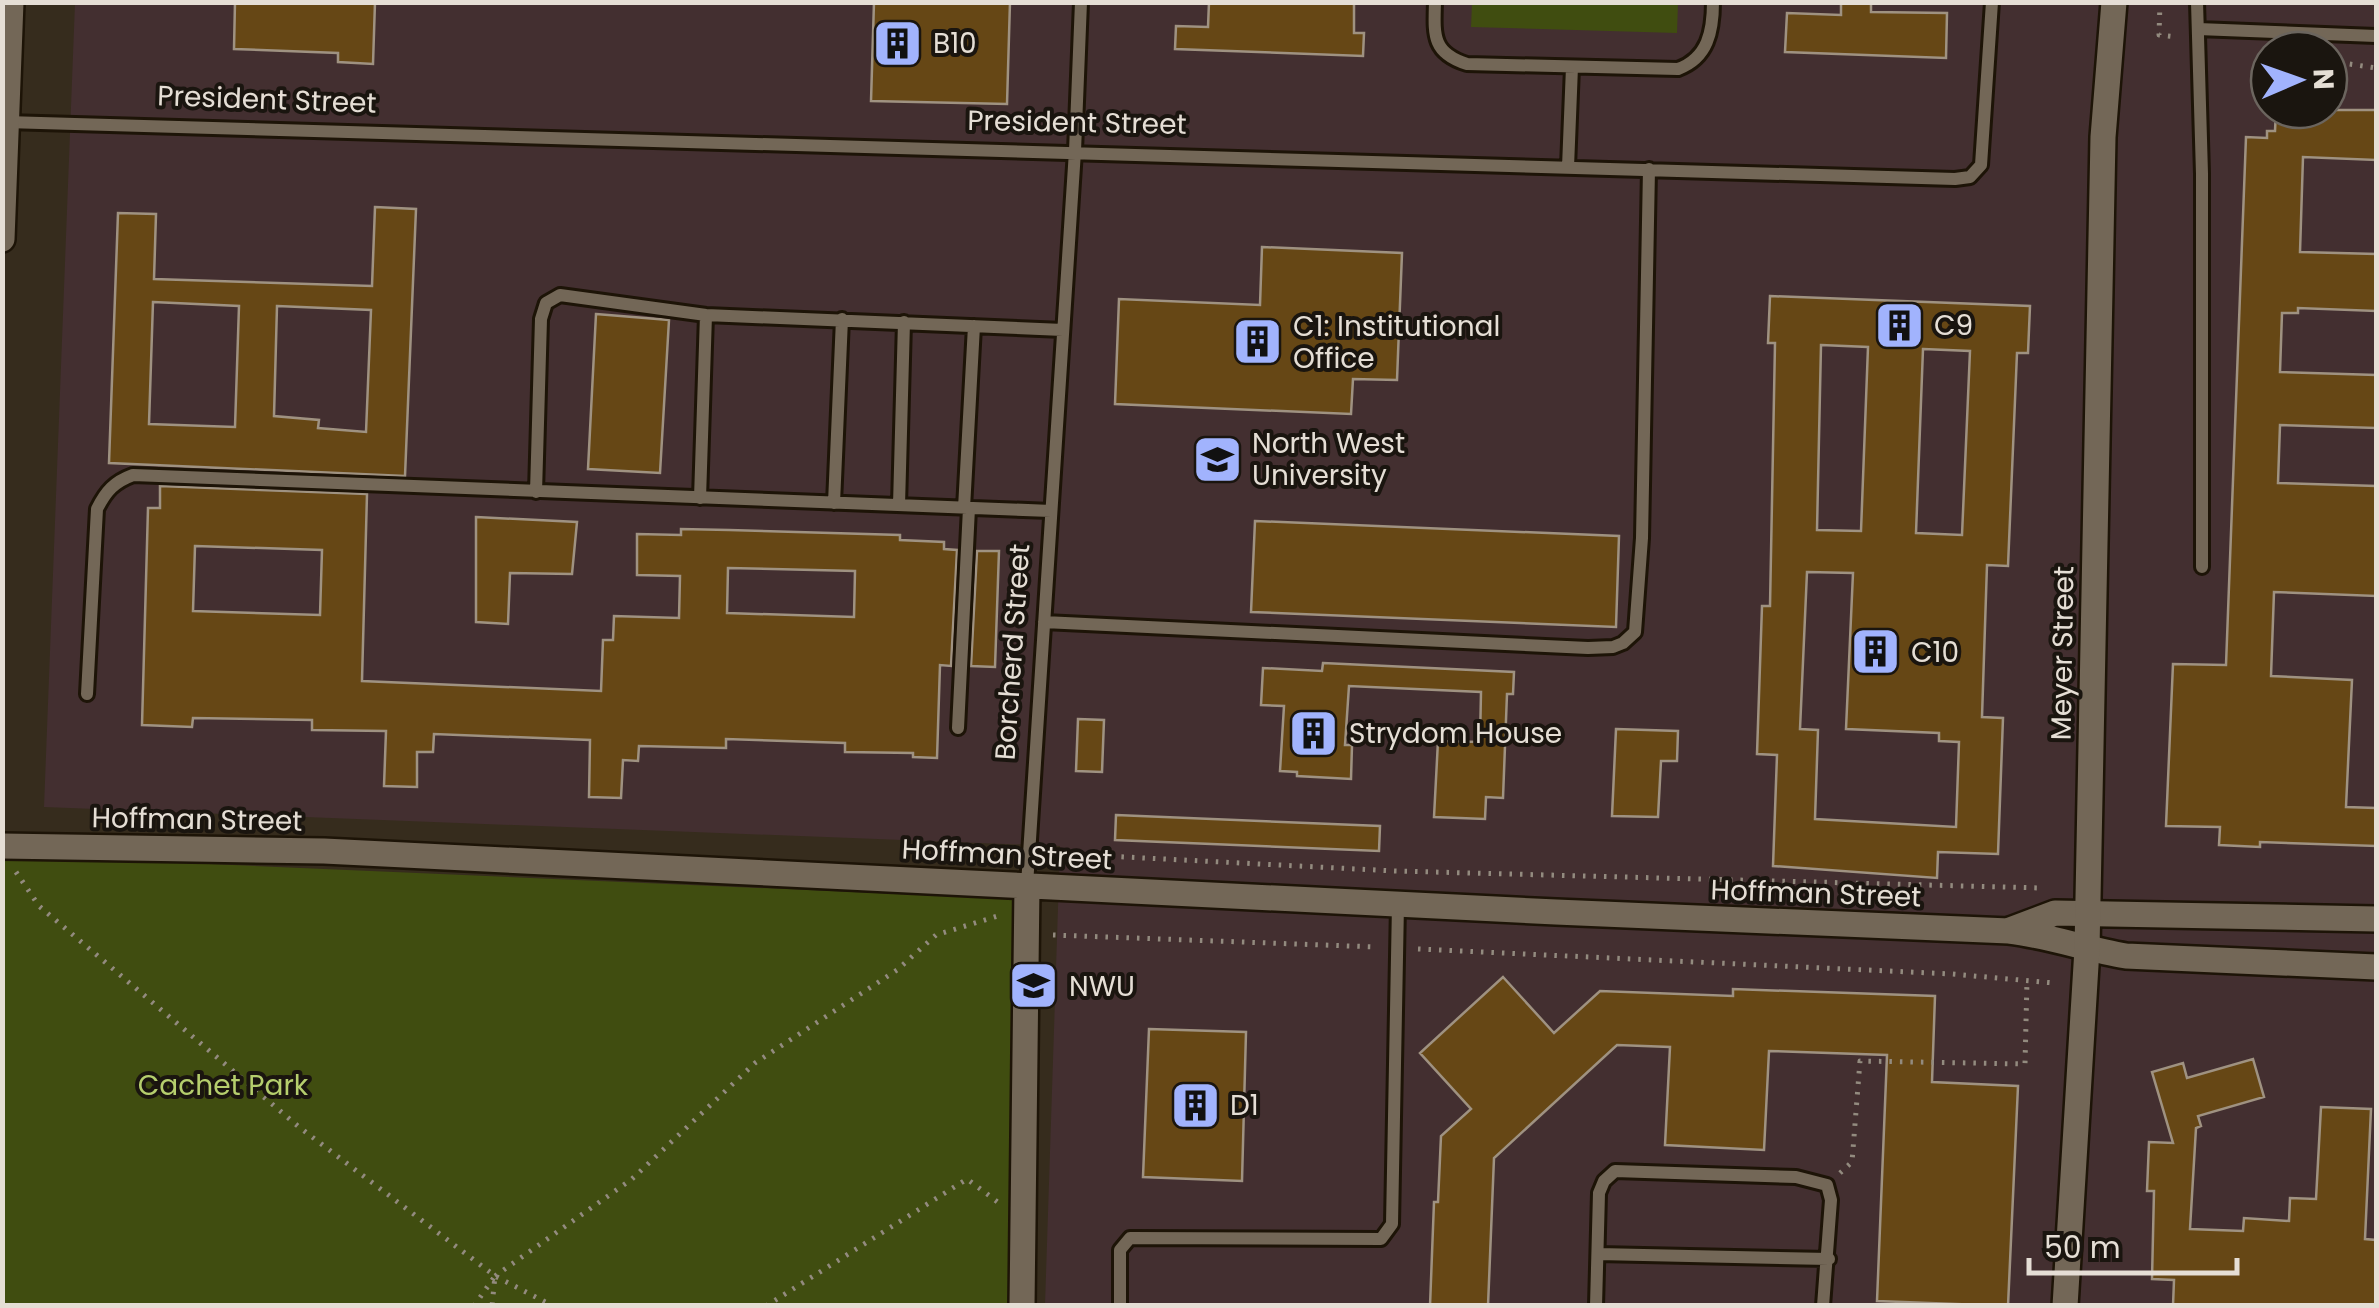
<svg xmlns="http://www.w3.org/2000/svg" width="2379" height="1308" font-family="Poppins,sans-serif">
  <style>
    .education { fill: #432f30; fill-rule: evenodd }
    .green { fill: #404d10 }
    .building { fill: #664715; stroke: #9f9281; stroke-width: 2.5; fill-rule: evenodd }
    .lines { fill: none; stroke-linecap: round; stroke-linejoin: round }
    .service-casing { stroke: #1d1407; stroke-width: 18 }
    .minor-casing { stroke: #1d1407; stroke-width: 30 }
    .tertiary-casing { stroke: #1d1407; stroke-width: 30 }
    .path { stroke: #938b7f; stroke-width: 5; stroke-dasharray: 2.5 8; stroke-linecap: butt }
    .service { stroke: #736757; stroke-width: 12 }
    .minor { stroke: #736757; stroke-width: 25 }
    .tertiary { stroke: #736757; stroke-width: 25 }
    .labels { text-anchor: middle; stroke-width: 8; stroke-linejoin: round; paint-order: stroke }
    .poi-label { font-size: 28px; fill: #e5ded5; stroke: #1a150f; text-anchor: start }
    .street-label { font-size: 28px; fill: #e5ded5; stroke: #1a150f }
    .park-label { font-size: 28px; fill: #b5ce6d; stroke: #1a150f }
  </style>
  <rect width="100%" height="100%" fill="#362c1d"/>
  <path class="education" d="M75,3H2376V1305H1045L1060,846L44,807ZM2269,50H2329V110H2269Z"/>
  <path class="green" d="M1472,3H1678L1677,33L1471,27Z
    M3,855L1035,900L1020,1305L3,1306Z"/>
  <path class="building" d="M235,2H375L373,64L338,62V53L234,49Z
    M874,2H1010L1007,104L871,101Z
    M1209,2H1354V33H1364L1363,56L1175,49L1176,26L1208,27Z
    M1841,2H1871V12L1947,13L1946,58L1785,52L1787,13L1841,15Z
    M2276,110H2376V160L2303,157L2300,252L2376,254V311L2298,308V313H2282L2280,372L2376,375V428L2280,425L2278,483L2376,486V596L2274,592L2271,676L2352,680L2346,807L2376,808V846L2260,842V847L2219,845L2220,827L2166,826L2173,664L2226,665L2246,137L2267,138V131H2275Z
    M375,207L416,209L405,476L109,463L118,213L156,214L154,279L372,286ZM153,302L239,306L235,427L149,424ZM277,306L371,310L366,432L318,428L319,420L274,416Z
    M1262,247L1402,253L1397,380L1353,379L1351,414L1115,404L1119,299L1260,305Z
    M1770,296L2030,306L2028,353H2017L2008,566L1987,565L1982,717L2003,718L1998,854L1938,852L1937,878L1773,866L1777,755L1757,754L1762,606H1770L1775,343H1768ZM1821,345L1868,347L1861,531L1817,530ZM1923,349L1970,351L1962,535L1916,533ZM1807,572L1853,573L1846,729L1939,733V741L1959,742L1956,827L1815,819L1818,730L1800,729Z
    M596,314L669,320L660,473L588,469Z
    M160,486L367,494L362,681L601,691L603,640H613L614,616L679,618L680,576L637,575V534L681,535V529L729,530L900,535V540L944,542V549L957,550L951,666L940,665L937,758L913,757V753L845,752V743L726,739V748L639,746L638,761L623,760L621,798L589,797L590,740L434,734L433,752H417V787L384,786L386,731L312,730V720L193,718L192,727L142,725L148,508H160ZM195,546L322,550L320,615L193,611ZM728,568L855,571L854,617L727,613Z
    M476,517L577,522L572,574L510,573L508,624L476,622Z
    M1255,521L1619,536L1616,627L1251,612Z
    M977,551H999L995,667L971,666Z
    M1323,663L1514,672L1513,694H1507L1503,798L1486,797L1485,819L1434,817L1438,741L1480,742L1481,692L1349,686L1345,745H1352L1351,779L1297,776V772L1280,771L1284,706L1261,705L1263,668L1322,671Z
    M1078,719L1104,720L1102,772L1076,771Z
    M1616,729L1678,731L1677,761H1661L1658,817L1612,816Z
    M1116,815L1380,826L1379,851L1115,840Z
    M1503,977L1554,1033L1600,991L1733,996V989L1935,996L1932,1082L2018,1086L2008,1306L1877,1301L1887,1055L1769,1051L1764,1150L1665,1145L1670,1047L1617,1045L1494,1158L1488,1306H1430L1434,1202H1438L1441,1136L1471,1109L1420,1053Z
    M1149,1029L1246,1032L1242,1181L1143,1177Z
    M2253,1059L2264,1097L2198,1116L2201,1126L2196,1128L2190,1229L2243,1231L2244,1218L2289,1221L2290,1198L2316,1199L2321,1107L2371,1109L2365,1239L2376,1240V1306H2173L2174,1280L2152,1279L2154,1191H2147L2149,1142L2173,1143L2152,1072L2183,1063L2187,1078Z"/>
  <g class="lines">
    <defs>
      <path id="service" d="M1435,2C1434,35 1432,53 1467,64L1678,69C1708,58 1713,31 1713,2
        M2197,2L2202,174V567
        M2198,29L2376,36
        M6,122L1955,179L1970,177L1981,165L1992,2
        M1568,167L1572,67
        M536,492L541,319L546,303L560,295L706,315L1063,330
        M700,498L706,315
        M834,503L842,319
        M899,505L904,322
        M964,508L974,326
        M1044,622L1588,648L1613,647L1623,643L1635,632L1642,538L1649,169
        M87,694L97,509C106,491 114,482 133,475L1051,511
        M958,728L969,508
        M1027,885L1075,151L1081,2
        M1598,1254L1829,1259
        M1120,1306V1250L1130,1238L1381,1239L1392,1224L1398,904
        M1596,1306L1599,1193L1604,1181L1615,1171L1796,1177L1827,1185L1831,1200L1823,1306"/>
      <path id="minor" d="M2,239L11,2
        M2,846L324,851L1556,912L2009,931C2049,936 2086,949 2126,956L2376,967
        M2010,930L2055,913L2376,919
        M1022,1306L1027,885"/>
      <path id="tertiary" d="M2065,1306L2087,949L2103,137L2114,2"/>
    </defs>
    <use href="#service" class="service-casing"/>
    <use href="#minor" class="minor-casing"/>
    <use href="#tertiary" class="tertiary-casing"/>
    <path class="path" d="M2160,2L2159,35L2177,37
      M2329,61L2376,68
      M1048,853L1395,871L2041,888
      M16,872L39,906L299,1127L495,1276L553,1306
      M1053,935L1377,947
      M1418,949L1952,974L2054,983
      M1840,1173L1852,1162L1860,1061L2025,1064L2027,980
      M495,1276L632,1179L755,1063L897,970L936,935L1001,915
      M474,1306L495,1276L492,1306
      M766,1306L967,1179L999,1203"/>
    <use href="#service" class="service"/>
    <use href="#minor" class="minor"/>
    <use href="#tertiary" class="tertiary"/>
  </g>
  <defs>
    <symbol id="building-square" viewBox="-11 -11 22 22"><rect x="-9" y="-9" width="18" height="18" rx="4" fill="#a1b3fd" stroke="#1a150f"/><path d="M-4-6H4V6H1V3H-1V6H-4ZM-2.5-4.3h1.7v1.8h-1.7ZM.8-4.3h1.7v1.8H.8ZM-2.5-1h1.7V.8h-1.7ZM.8-1h1.7V.8H.8Z" fill="#111"/></symbol>
    <symbol id="university-square" viewBox="-11 -11 22 22"><rect x="-9" y="-9" width="18" height="18" rx="4" fill="#a1b3fd" stroke="#1a150f"/><path d="M0-5L7-2L0 1L-7-2ZM-4 1L0 2.5L4 1V4Q0 6-4 4Z" fill="#111"/></symbol>
  </defs>
  <g fill-rule="evenodd">
    <use href="#building-square" x="870" y="16" width="55" height="55"/>
    <use href="#building-square" x="1872" y="298" width="55" height="55"/>
    <use href="#building-square" x="1230" y="314" width="55" height="55"/>
    <use href="#university-square" x="1190" y="432" width="55" height="55"/>
    <use href="#building-square" x="1848" y="624" width="55" height="55"/>
    <use href="#building-square" x="1286" y="706" width="55" height="55"/>
    <use href="#university-square" x="1006" y="958" width="55" height="55"/>
    <use href="#building-square" x="1168" y="1078" width="55" height="55"/>
  </g>
  <g class="labels">
    <g class="poi-label">
      <text x="933" y="53">B10</text>
      <text x="1934" y="335">C9</text>
      <text x="1293" y="336">C1: Institutional<tspan x="1293" dy="32">Office</tspan></text>
      <text x="1252" y="453">North West<tspan x="1252" dy="32">University</tspan></text>
      <text x="1911" y="662">C10</text>
      <text x="1349" y="743">Strydom House</text>
      <text x="1069" y="996">NWU</text>
      <text x="1230" y="1115">D1</text>
    </g>
    <g class="street-label">
      <text transform="translate(267 99) rotate(2)" y="10">President Street</text>
      <text transform="translate(1077 122) rotate(1)" y="10">President Street</text>
      <text transform="translate(1012 652) rotate(-86)" y="10">Borcherd Street</text>
      <text transform="translate(2062 653) rotate(-89)" y="10">Meyer Street</text>
      <text transform="translate(197 819) rotate(1)" y="10">Hoffman Street</text>
      <text transform="translate(1007 854) rotate(3)" y="10">Hoffman Street</text>
      <text transform="translate(1816 893) rotate(2)" y="10">Hoffman Street</text>
    </g>
    <g class="park-label">
      <text x="223" y="1095">Cachet Park</text>
    </g>
  </g>
  <rect width="2379" height="1308" fill="none" stroke="#e5ded5" stroke-width="10"/>
  <g transform="translate(2299 80) rotate(88)"><circle r="48" fill="#1a150f" stroke="#6b655e" stroke-width="2.5"/>
  <path d="M0-8L18 38L0 25L-18 38Z" fill="#a1b3fd"/>
  <text y="-15" font-size="28" font-weight="bold" text-anchor="middle" fill="#e5ded5">N</text>
  </g>
  <path d="M2029 1258v15h208v-15" fill="none" stroke="#e5ded5" stroke-width="5"/>
  <text x="2044" y="1258" font-size="30" fill="#e5ded5" stroke="#1a150f" stroke-width="8" paint-order="stroke">50 m</text>
</svg>
